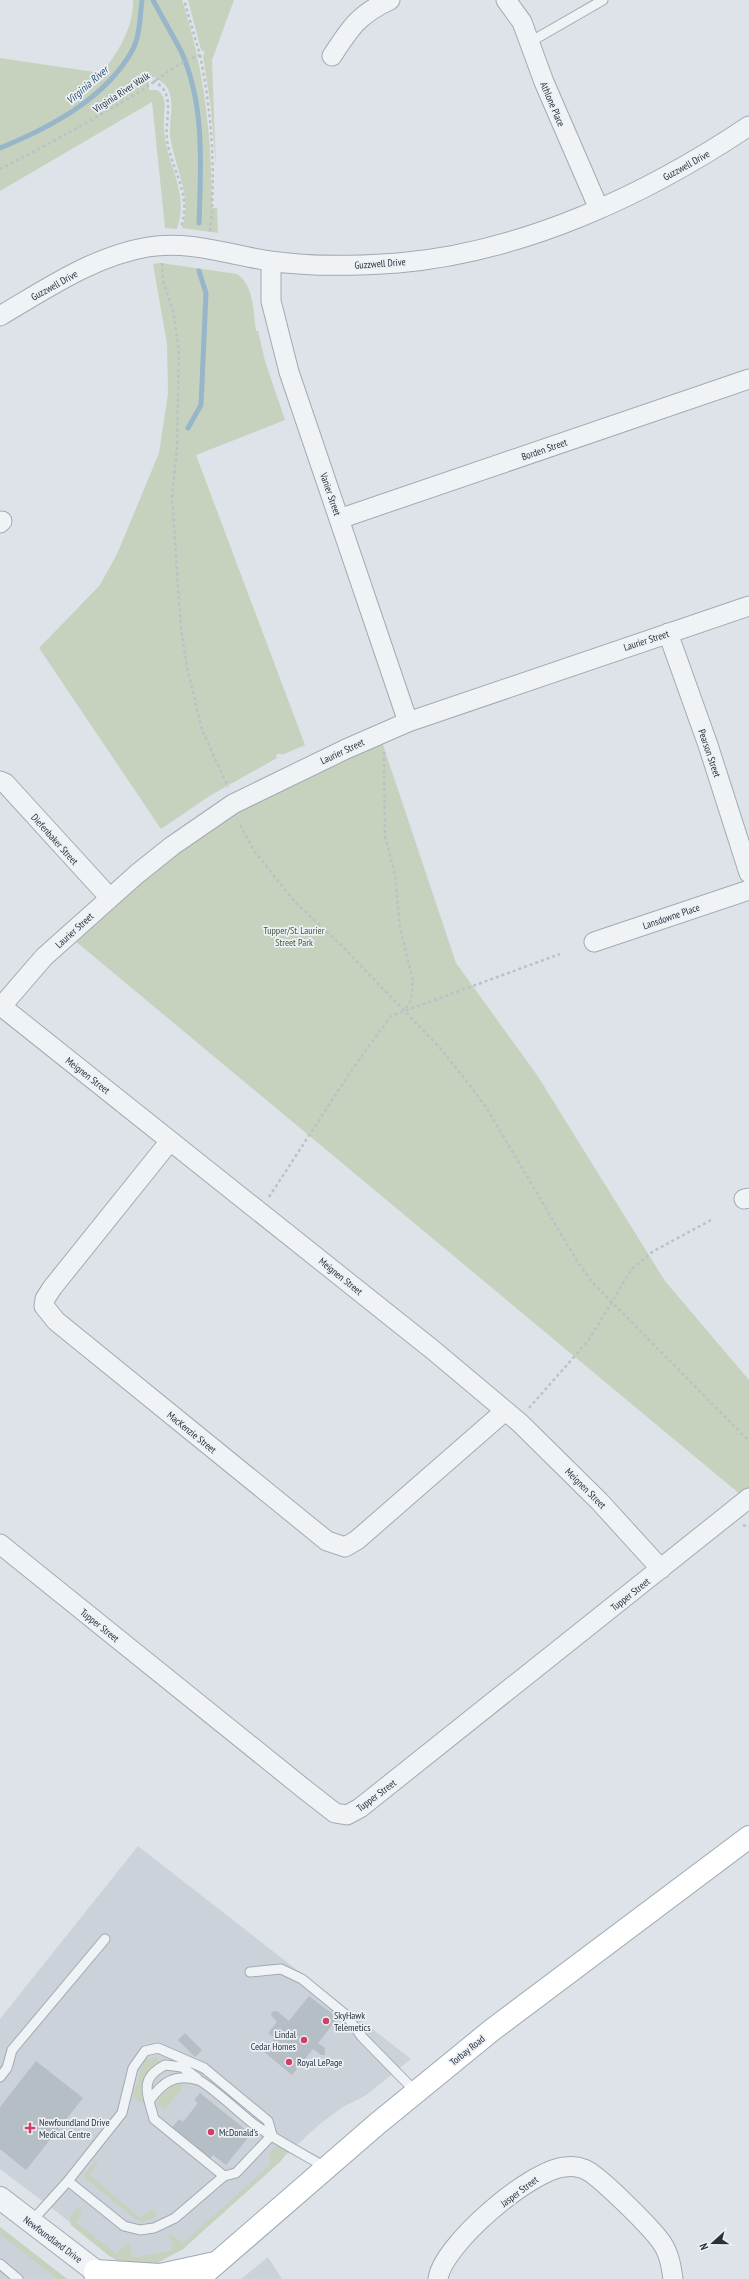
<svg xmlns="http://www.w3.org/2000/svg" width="749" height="2279" font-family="'PT Sans Narrow',sans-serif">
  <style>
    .built { fill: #cbd2da }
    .green { fill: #c6d2be }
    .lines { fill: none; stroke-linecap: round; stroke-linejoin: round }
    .stream { stroke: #97b6c9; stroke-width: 5 }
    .building { fill: #b5bdc5 }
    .service-casing { stroke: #a2aab2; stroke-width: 11 }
    .minor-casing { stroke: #a2aab2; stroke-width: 21 }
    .tertiary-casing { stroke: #a2aab2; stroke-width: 24 }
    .primary-casing { stroke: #9ca9b4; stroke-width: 24 }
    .path { stroke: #bbc1c6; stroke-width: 2.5; stroke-dasharray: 3 3; stroke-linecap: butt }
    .service { stroke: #f0f3f6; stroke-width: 9 }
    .minor { stroke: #f0f3f6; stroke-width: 19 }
    .tertiary { stroke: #f0f3f6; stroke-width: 22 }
    .primary { stroke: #fff; stroke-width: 22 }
    .poi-dot { fill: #d13e66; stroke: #edf1f5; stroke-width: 1.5 }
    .labels { text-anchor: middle; stroke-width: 3.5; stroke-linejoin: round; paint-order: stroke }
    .street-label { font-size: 10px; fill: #26323f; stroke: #edf1f5 }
    .park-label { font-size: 10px; fill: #405b33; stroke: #edf1f5 }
    .poi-label { font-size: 10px; fill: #26323f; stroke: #edf1f5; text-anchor: start }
    .water-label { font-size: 11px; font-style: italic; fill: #305674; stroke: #edf1f5 }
  </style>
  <rect width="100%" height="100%" fill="#dde3e8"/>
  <path class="built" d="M138,1846L411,2059L365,2096L343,2107L321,2123L183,2249L157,2263L116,2260L108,2255L66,2219L0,2169V2019Z
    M0,2227L67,2279H0Z
    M268,2257L282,2279H241Z"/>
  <path class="green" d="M133,0H182C204,67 212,137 212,208H217L218,233L182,228C193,196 174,167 170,135C169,119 175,104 168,89C165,83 159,80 154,77L149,80V90H157C168,96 164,110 164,121C162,160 191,189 177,229L165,228L152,102L0,191V58L101,73C118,54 134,26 133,0Z
    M188,0H234L212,60L216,168L211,108L203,56L205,52L201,50Z
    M161,263L237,274C255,286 253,314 256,331H258L265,361L285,420L196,455L305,745L282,755L280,753L276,755L277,758L211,795L161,829L39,648L100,585L118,552L159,453L168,394L167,344L153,264Z
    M379,733L456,963L537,1075L665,1281L749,1380V1498L747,1500L68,935L172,846Z
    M156,2057L160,2062C151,2068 141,2078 142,2089C142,2094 145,2096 143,2102L140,2103L132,2096C133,2091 135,2089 137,2084C142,2072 138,2059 156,2057Z
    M182,2083V2088L165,2110L158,2106L156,2100L167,2087Z
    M276,2146L288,2151L281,2161L183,2249L157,2263L144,2265L125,2264L108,2255L71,2225L70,2216L78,2206L82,2213L76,2222L116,2254L128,2242L130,2245L132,2258L173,2250L169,2233L183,2243L270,2165V2152Z
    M96,2161L98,2163L89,2175L141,2218L151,2209L156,2213V2216C150,2221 142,2223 135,2219L84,2177V2174Z
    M0,2227L67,2279H57L0,2234Z"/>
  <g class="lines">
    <path class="stream" d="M153,0C162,17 172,34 181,51C205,104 201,166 199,223
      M0,148C49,128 105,99 132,51C140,37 140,16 142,0
      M188,428L201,405L206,293L199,271"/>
  </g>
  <path class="building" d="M309,1996L338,2018L318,2043L325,2048V2055H321L313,2049L292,2075L264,2052L275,2038L268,2033L277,2022L271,2015L272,2012L277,2011L289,2021Z
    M185,2033L202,2050L195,2057L178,2040Z
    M36,2061L83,2098L26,2170L0,2149V2107Z
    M200,2093L251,2134L226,2165L213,2155L209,2160L171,2129L179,2119L183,2122L198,2103L194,2100Z"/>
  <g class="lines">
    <defs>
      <path id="service" d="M530,42L603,0
        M250,1972L281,1969L302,1979L346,2015L362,2037L416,2092
        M0,2077L7,2068L12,2050L105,1939
        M149,2101C144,2083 148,2074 165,2065L182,2067L197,2078
        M224,2176L154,2119L149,2101C162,2083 174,2073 198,2080C208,2083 244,2117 255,2125C277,2141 303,2154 327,2168
        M68,2181L124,2226L140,2230L154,2228L175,2218L224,2176L236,2173L272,2135
        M31,2222L68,2181L122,2113L133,2068L145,2051L158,2048L204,2068L268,2121L272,2135
        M0,2264L18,2279"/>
      <path id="minor" d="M506,0L522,22L544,82L599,209
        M332,56C350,28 359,14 390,0
        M271,261V301L289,372L408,722
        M0,316C46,289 94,256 148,247C189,240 230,255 270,261C311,267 357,266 398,263C524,252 646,195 749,126
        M339,519L749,379
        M0,523L2,521
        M668,633L708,745L749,873
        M0,781L5,783L110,898
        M594,942L749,890
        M1,1006L433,1350L520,1423L600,1502L661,1569
        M0,1008L44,957L137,874L172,846L233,804L346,749L408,722L749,606
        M170,1141L52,1288L45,1299L44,1306L56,1321L327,1541L345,1547L357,1540L505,1411
        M744,1199L749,1198
        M0,1544L303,1788L335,1813L347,1815L360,1808L749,1498
        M438,2279C442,2245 532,2168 566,2167C571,2166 579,2167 584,2169C598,2174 649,2226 659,2239C669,2251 671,2265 673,2279"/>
      <path id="tertiary" d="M0,2198L106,2279"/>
      <path id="primary" d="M96,2279L95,2271L160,2275L215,2263
        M198,2279L377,2124L492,2030L749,1837"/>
    </defs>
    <use href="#service" class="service-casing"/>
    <use href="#minor" class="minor-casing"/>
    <use href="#tertiary" class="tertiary-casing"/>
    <use href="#primary" class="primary-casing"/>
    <path class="path" d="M200,55C212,113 216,173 210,232
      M154,80C158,84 165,89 166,94C171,109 165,125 167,140C172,171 192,195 181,227
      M0,169C46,146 90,121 134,95C158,81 172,65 200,55L184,0
      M162,263L163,281L173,310L179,350L177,448L172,498L181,629L187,667L202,730L228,787
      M384,752L385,836L395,875L400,927L413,981L411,1001L403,1011
      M240,825L255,852L294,901L342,946L440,1048L468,1083L486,1107L577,1261L593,1283L749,1441
      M269,1197L353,1068L391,1016L560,954
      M529,1408L588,1341L632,1269L652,1252L711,1220
      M743,1525L749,1527"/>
    <use href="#service" class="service"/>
    <use href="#minor" class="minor"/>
    <use href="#tertiary" class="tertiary"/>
    <use href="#primary" class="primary"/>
  </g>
  <g class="poi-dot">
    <circle cx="326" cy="2021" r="4"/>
    <circle cx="304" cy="2040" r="4"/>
    <circle cx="289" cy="2062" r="4"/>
    <path d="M28 2122h4v4h4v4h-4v4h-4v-4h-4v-4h4z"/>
    <circle cx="211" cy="2132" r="4"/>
  </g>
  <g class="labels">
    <g class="street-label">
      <text transform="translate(121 92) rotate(-33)" y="4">Virginia River Walk</text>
      <text transform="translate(553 104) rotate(67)" y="4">Athlone Place</text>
      <text transform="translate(686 165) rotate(-29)" y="4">Guzzwell Drive</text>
      <text transform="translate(380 263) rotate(-4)" y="4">Guzzwell Drive</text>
      <text transform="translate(54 285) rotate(-29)" y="4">Guzzwell Drive</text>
      <text transform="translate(544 449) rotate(-19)" y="4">Borden Street</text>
      <text transform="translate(331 494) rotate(71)" y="4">Vanier Street</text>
      <text transform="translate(646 640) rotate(-18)" y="4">Laurier Street</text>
      <text transform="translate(342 751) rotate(-25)" y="4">Laurier Street</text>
      <text transform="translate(710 753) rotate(71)" y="4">Pearson Street</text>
      <text transform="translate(55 839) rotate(48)" y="4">Diefenbaker Street</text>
      <text transform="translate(671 916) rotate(-19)" y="4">Lansdowne Place</text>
      <text transform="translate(74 930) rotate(-42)" y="4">Laurier Street</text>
      <text transform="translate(88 1075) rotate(38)" y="4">Meignen Street</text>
      <text transform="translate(341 1276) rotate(39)" y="4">Meignen Street</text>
      <text transform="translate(192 1432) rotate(39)" y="4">MacKenzie Street</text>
      <text transform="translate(586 1488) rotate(45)" y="4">Meignen Street</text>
      <text transform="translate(630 1594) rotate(-38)" y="4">Tupper Street</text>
      <text transform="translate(100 1625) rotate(39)" y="4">Tupper Street</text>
      <text transform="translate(376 1795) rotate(-37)" y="4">Tupper Street</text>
      <text transform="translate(467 2050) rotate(-39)" y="4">Torbay Road</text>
      <text transform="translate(519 2191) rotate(-37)" y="4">Jasper Street</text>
      <text transform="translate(53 2239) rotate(37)" y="4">Newfoundland Drive</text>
    </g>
    <g class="park-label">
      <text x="294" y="934">Tupper/St. Laurier<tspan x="294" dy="12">Street Park</tspan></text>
    </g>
    <g class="poi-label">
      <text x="334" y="2019">SkyHawk<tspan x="334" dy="12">Telemetics</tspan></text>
      <text x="296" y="2038" text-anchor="end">Lindal<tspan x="296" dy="12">Cedar Homes</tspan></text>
      <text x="297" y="2066">Royal LePage</text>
      <text x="39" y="2126">Newfoundland Drive<tspan x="39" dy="12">Medical Centre</tspan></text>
      <text x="219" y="2136">McDonald's</text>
    </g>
    <g class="water-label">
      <text transform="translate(87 85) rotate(-41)" y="4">Virginia River</text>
    </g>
  </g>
  <g transform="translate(713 2243) rotate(249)" stroke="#edf1f5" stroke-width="3" paint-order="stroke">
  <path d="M0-3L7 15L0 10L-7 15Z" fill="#26323f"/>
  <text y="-6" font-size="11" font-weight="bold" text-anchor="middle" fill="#26323f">N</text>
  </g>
</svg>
